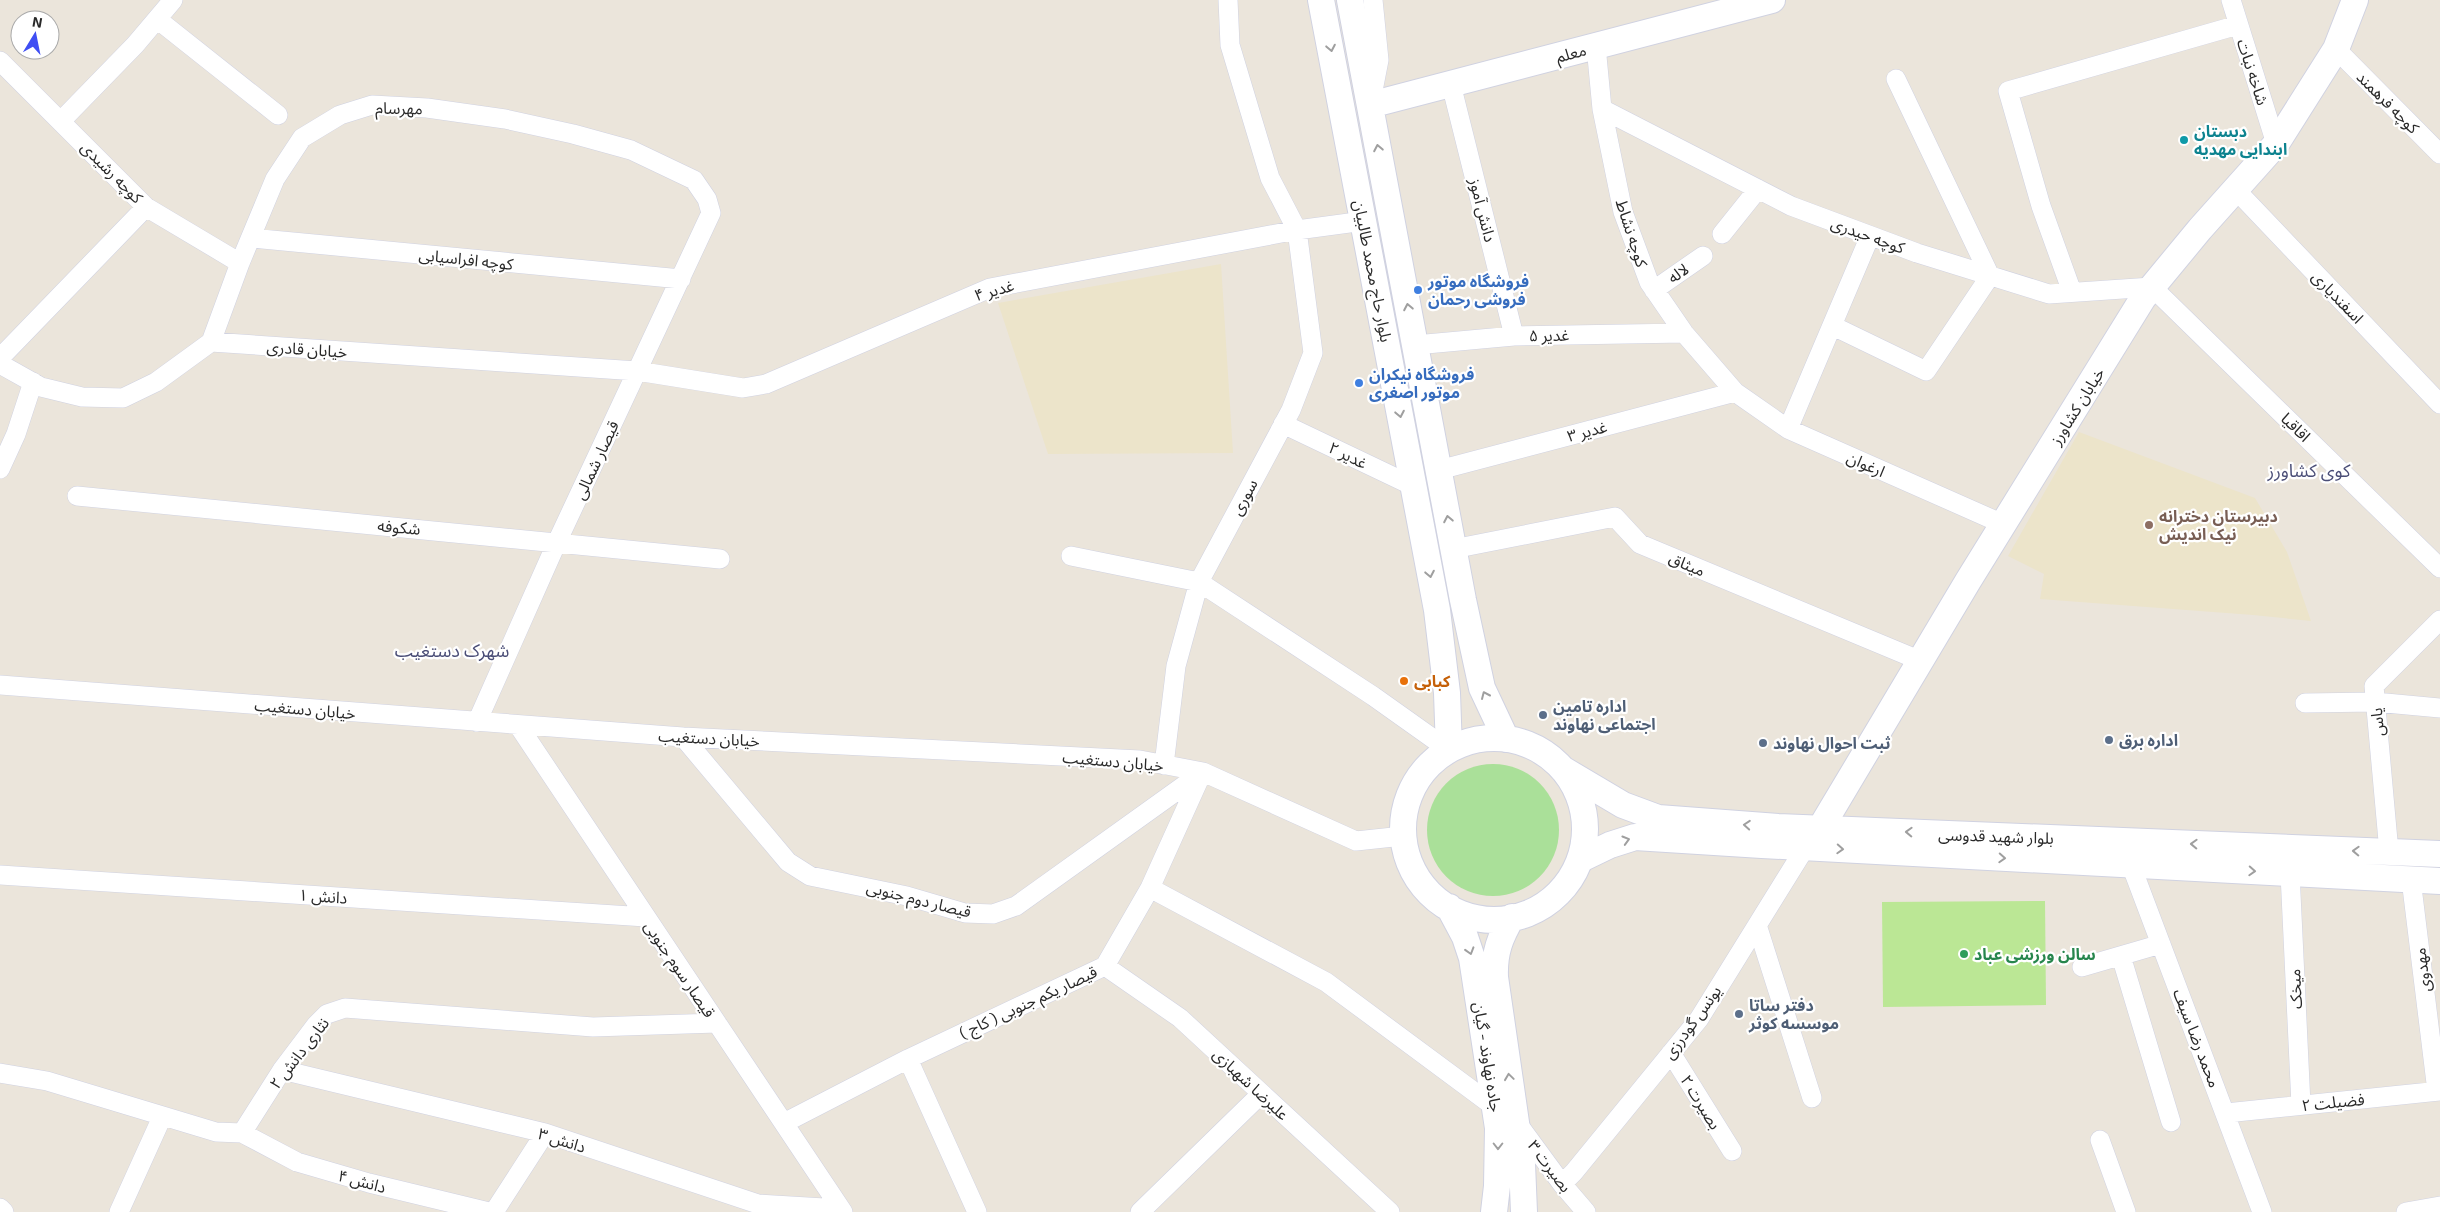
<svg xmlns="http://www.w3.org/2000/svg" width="2440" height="1212" font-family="'Exo 2','Noto Sans Arabic',sans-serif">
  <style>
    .education { fill: #ece4ca }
    .green { fill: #aae099 }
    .pitch { fill: #bbe795 }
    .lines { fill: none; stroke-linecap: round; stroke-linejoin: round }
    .street-casing { stroke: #d0d2e1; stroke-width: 20 }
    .secondary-casing { stroke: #d0d2e1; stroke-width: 28 }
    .street { stroke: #fff; stroke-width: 19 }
    .secondary { stroke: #fff; stroke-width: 26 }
    .oneway { stroke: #9f9f9f }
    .culture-dot { fill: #0f9aa8; stroke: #fff; stroke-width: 2 }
    .shop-dot { fill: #3f7fe0; stroke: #fff; stroke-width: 2 }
    .education-dot { fill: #8d6e63; stroke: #fff; stroke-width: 2 }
    .food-dot { fill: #e8710a; stroke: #fff; stroke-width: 2 }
    .service-dot { fill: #5c6f8a; stroke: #fff; stroke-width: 2 }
    .leisure-dot { fill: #2e9e5b; stroke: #fff; stroke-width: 2 }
    .labels { text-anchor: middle; stroke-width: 4.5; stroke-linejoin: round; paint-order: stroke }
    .street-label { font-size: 16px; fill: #292929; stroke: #fff }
    .culture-label { font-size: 16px; font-weight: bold; fill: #0d838f; stroke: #fff; text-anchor: start }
    .shop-label { font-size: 16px; font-weight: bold; fill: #366cbe; stroke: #fff; text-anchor: start }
    .education-label { font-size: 16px; font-weight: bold; fill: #785e54; stroke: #fff; text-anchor: start }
    .food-label { font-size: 16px; font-weight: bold; fill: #c56008; stroke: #fff; text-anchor: start }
    .service-label { font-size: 16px; font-weight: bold; fill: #4e5e75; stroke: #fff; text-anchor: start }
    .leisure-label { font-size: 16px; font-weight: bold; fill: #27864d; stroke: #fff; text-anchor: start }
    .neighbourhood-label { font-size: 18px; fill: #4b4e77; stroke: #fff }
  </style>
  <rect width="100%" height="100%" fill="#ebe5db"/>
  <path class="education" d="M1221,264L1233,453L1048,454L998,303Z
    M2079,432L2255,498L2287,552L2311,621L2253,615L2040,599L2044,574L2008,556Z"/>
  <path class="green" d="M1427 830a66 66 0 1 1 132 0a66 66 0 1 1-132 0Z"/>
  <path class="pitch" d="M2045,901L2046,1005L1883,1007L1882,902Z"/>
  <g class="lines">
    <defs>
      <path id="street" d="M2231,0L2276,144
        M157,19L278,115
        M1596,46L1602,109L1623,212L1649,282L1684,333L1735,392L1788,429L2003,524
        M2336,49L2440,154
        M0,61L146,207L240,263
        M1451,84L1514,336
        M1372,96L1379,60L1373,0
        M1602,109L1791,206L1917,253L2049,294L2152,287L2440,568
        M61,121L135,45L173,0
        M2236,190L2440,404
        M1722,234L1758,189
        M252,238L681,279
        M1654,290L1703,256
        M2072,292L2041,206L2008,91L2238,25
        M1833,326L1926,371L1990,276L1896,79
        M211,342L240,263L275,179L302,138L340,115L372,105L427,108L505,119L573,134L631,150L694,180L707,199L711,213L557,542L477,722
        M1415,345L1514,336L1684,333
        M0,358L146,207
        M0,364L41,387L82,397L123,398L156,382L211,342L637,371L743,388L766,384L990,288L1297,230L1364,221
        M1283,424L1413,486
        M1788,429L1870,236
        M0,469L16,434L33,382
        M1439,470L1735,392
        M77,496L720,559
        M1453,549L1615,517L1640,544L1921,661
        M1071,556L1199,582L1373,696L1449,750
        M0,685L683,737L1140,760L1203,772L1356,841L1403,836
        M2305,703L2375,702L2440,708
        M518,725L843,1212
        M683,737L788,862L810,876L907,896L965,913L993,914L1016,906L1203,772
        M1164,765L1176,666L1199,582L1291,410L1313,353L1297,230L1270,178L1230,45L1228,0
        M2389,852L2374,686L2440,620
        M2131,865L2262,1212
        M2290,873L2301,1105
        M0,875L646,917
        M2411,879L2437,1091
        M1150,888L1326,982L1496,1108L1515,1120L1562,1184L1586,1212
        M1757,925L1812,1098
        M2121,956L2171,1122
        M1105,966L1180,1018L1390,1212
        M2082,967L2161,944
        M1671,1053L1732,1151
        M908,1059L977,1212
        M282,1070L545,1133L758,1204L841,1209
        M0,1073L47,1081L216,1132L242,1133L282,1070L316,1025L327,1014L345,1008L593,1027L717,1023
        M2226,1113L2440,1091
        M784,1123L908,1059L1105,966L1150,888L1202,773
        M242,1133L297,1162L369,1183L489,1212
        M2100,1140L2126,1212
        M1562,1184L1574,1172L1699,1019L1805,848
        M0,1208L4,1212
        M119,1212L162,1117
        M494,1212L545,1133
        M1140,1212L1261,1094
        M2406,1212L2440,1206"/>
      <path id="secondary" d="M1321,0L1437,610L1447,693L1449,750
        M1350,0L1463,600L1482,688L1506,739
        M1370,105L1772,0
        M1403 829a91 91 0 1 1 182 0a91 91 0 1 1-182 0Z
        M1564,770L1623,805L1658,818L1778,827L2440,854
        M1820,829L1968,581L2143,298L2200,229L2276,144L2336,49L2355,0
        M1581,859L1610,845L1635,837L1762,845L2440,881
        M1449,907L1465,937L1472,958L1498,1128L1497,1186L1494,1212
        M1512,917C1500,937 1494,953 1495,977L1522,1164L1524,1212"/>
    </defs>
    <use href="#street" class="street-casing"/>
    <use href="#secondary" class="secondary-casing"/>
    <use href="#street" class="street"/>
    <use href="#secondary" class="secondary"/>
  </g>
  <defs><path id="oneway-chevron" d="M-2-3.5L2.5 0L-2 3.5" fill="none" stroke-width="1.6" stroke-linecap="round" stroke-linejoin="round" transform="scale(1.25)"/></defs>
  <g class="oneway">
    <use href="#oneway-chevron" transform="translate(1331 48) rotate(79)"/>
    <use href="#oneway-chevron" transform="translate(1378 148) rotate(-101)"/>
    <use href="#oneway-chevron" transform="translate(1408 307) rotate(-101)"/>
    <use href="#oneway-chevron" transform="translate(1400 414) rotate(79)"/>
    <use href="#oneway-chevron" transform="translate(1448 519) rotate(-101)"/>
    <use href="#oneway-chevron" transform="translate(1430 574) rotate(79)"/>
    <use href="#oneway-chevron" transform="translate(1485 695) rotate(-114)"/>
    <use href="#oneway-chevron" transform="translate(1747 825) rotate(-176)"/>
    <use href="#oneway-chevron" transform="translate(1909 832) rotate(-178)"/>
    <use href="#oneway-chevron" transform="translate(1626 840) rotate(-16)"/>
    <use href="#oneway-chevron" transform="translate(2194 844) rotate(-178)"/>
    <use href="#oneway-chevron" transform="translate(1840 849) rotate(3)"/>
    <use href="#oneway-chevron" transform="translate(2356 851) rotate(-178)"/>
    <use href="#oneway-chevron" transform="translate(2002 858) rotate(3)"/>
    <use href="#oneway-chevron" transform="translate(2252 871) rotate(3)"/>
    <use href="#oneway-chevron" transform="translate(1470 951) rotate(73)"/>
    <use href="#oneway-chevron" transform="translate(1509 1077) rotate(-98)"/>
    <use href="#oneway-chevron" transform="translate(1498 1146) rotate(90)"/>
  </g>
  <circle class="culture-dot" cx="2184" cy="140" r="5"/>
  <g class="shop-dot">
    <circle cx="1418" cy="290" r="5"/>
    <circle cx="1359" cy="383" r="5"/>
  </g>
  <circle class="education-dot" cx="2149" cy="525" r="5"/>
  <circle class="food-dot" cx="1404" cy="681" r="5"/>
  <g class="service-dot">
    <circle cx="1543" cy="715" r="5"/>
    <circle cx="2109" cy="740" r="5"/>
    <circle cx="1763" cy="743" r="5"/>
    <circle cx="1739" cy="1014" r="5"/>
  </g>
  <circle class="leisure-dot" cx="1964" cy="954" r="5"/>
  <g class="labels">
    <g class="street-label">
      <text transform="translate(1571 53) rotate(-15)" y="6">معلم</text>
      <text transform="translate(2253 72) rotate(72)" y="6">شاخه نبات</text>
      <text transform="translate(2388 102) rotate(45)" y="6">کوچه فرهمند</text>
      <text transform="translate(399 108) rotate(1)" y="6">مهرسام</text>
      <text transform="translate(112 172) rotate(45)" y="6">کوچه رشیدی</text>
      <text transform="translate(1483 210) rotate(76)" y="6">دانش آموز</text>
      <text transform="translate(1632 233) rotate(72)" y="6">کوچه نشاط</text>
      <text transform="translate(1868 235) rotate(20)" y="6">کوچه حیدری</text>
      <text transform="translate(466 259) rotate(6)" y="6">کوچه افراسیابی</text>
      <text transform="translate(1373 271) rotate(79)" y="6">بلوار حاج محمد طالبیان</text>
      <text transform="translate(1678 273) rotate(-35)" y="6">لاله</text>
      <text transform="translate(994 290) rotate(-16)" y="6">غدیر ۴</text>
      <text transform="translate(2338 297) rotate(46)" y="6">اسفندیاری</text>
      <text transform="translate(1549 335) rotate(-1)" y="6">غدیر ۵</text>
      <text transform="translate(307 349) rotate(4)" y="6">خیابان قادری</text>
      <text transform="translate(2077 406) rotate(-58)" y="6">خیابان کشاورز</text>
      <text transform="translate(2296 427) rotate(44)" y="6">اقاقیا</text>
      <text transform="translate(1587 431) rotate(-15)" y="6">غدیر ۳</text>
      <text transform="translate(1348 455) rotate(26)" y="6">غدیر ۲</text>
      <text transform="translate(596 460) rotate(-65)" y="6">قیصار شمالی</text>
      <text transform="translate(1866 464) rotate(24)" y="6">ارغوان</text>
      <text transform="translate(1244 497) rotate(-62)" y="6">سوری</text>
      <text transform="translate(399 527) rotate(5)" y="6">شکوفه</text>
      <text transform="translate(1687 564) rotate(23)" y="6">میثاق</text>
      <text transform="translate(305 709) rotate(5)" y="6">خیابان دستغیب</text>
      <text transform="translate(2377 722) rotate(-95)" y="6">یاس</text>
      <text transform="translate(709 738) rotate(3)" y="6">خیابان دستغیب</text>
      <text transform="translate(1113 761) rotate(5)" y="6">خیابان دستغیب</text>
      <text transform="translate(1996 836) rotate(2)" y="6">بلوار شهید قدوسی</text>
      <text transform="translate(323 896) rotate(4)" y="6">دانش ۱</text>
      <text transform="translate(919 899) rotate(14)" y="6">قیصار دوم جنوبی</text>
      <text transform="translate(680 969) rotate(56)" y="6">قیصار سوم جنوبی</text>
      <text transform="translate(2422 970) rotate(-97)" y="6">مهدوی</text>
      <text transform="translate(2295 989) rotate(-93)" y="6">میخک</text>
      <text transform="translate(1028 1002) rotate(-25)" y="6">قیصار یکم جنوبی ( کاج )</text>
      <text transform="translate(1692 1022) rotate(-54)" y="6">یونس گودرزی</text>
      <text transform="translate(2197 1038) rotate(69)" y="6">محمد رضا سیف</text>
      <text transform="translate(299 1053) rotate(-52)" y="6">نثاری دانش ۲</text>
      <text transform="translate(1488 1057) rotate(81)" y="6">جاده نهاوند - گیان</text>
      <text transform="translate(1251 1084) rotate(43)" y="6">علیرضا شهبازی</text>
      <text transform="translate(1701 1102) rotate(58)" y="6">بصیرت ۲</text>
      <text transform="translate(2333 1102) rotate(-6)" y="6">فضیلت ۲</text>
      <text transform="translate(562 1140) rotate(17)" y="6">دانش ۳</text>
      <text transform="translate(1550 1166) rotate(53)" y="6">بصیرت ۳</text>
      <text transform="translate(362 1181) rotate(15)" y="6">دانش ۴</text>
    </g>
    <g class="culture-label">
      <text x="2194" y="137">دبستان<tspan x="2194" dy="18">ابندایی مهدیه</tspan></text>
    </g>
    <g class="shop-label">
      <text x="1428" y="287">فروشگاه موتور<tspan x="1428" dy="18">فروشی رحمان</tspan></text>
      <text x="1369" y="380">فروشگاه نیکران<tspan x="1369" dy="18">موتور اصغری</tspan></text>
    </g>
    <g class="education-label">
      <text x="2159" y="522">دبیرستان دخترانه<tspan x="2159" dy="18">نیک اندیش</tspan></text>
    </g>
    <g class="food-label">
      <text x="1414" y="687">کبابی</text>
    </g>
    <g class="service-label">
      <text x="1553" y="712">اداره تامین<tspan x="1553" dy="18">اجتماعی نهاوند</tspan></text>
      <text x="2119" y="746">اداره برق</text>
      <text x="1773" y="749">ثبت احوال نهاوند</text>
      <text x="1749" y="1011">دفتر ساتا<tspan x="1749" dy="18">موسسه کوثر</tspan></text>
    </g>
    <g class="leisure-label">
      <text x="1974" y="960">سالن ورزشی عباد</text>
    </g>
    <g class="neighbourhood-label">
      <text x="2309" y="477">کوی کشاورز</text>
      <text x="452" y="657">شهرک دستغیب</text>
    </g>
  </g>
  <g transform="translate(35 35) rotate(10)"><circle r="24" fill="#ffffff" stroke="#a9a9a9"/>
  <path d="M0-4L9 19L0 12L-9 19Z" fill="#3f4ef3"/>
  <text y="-8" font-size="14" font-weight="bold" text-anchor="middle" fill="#292929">N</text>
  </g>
</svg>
